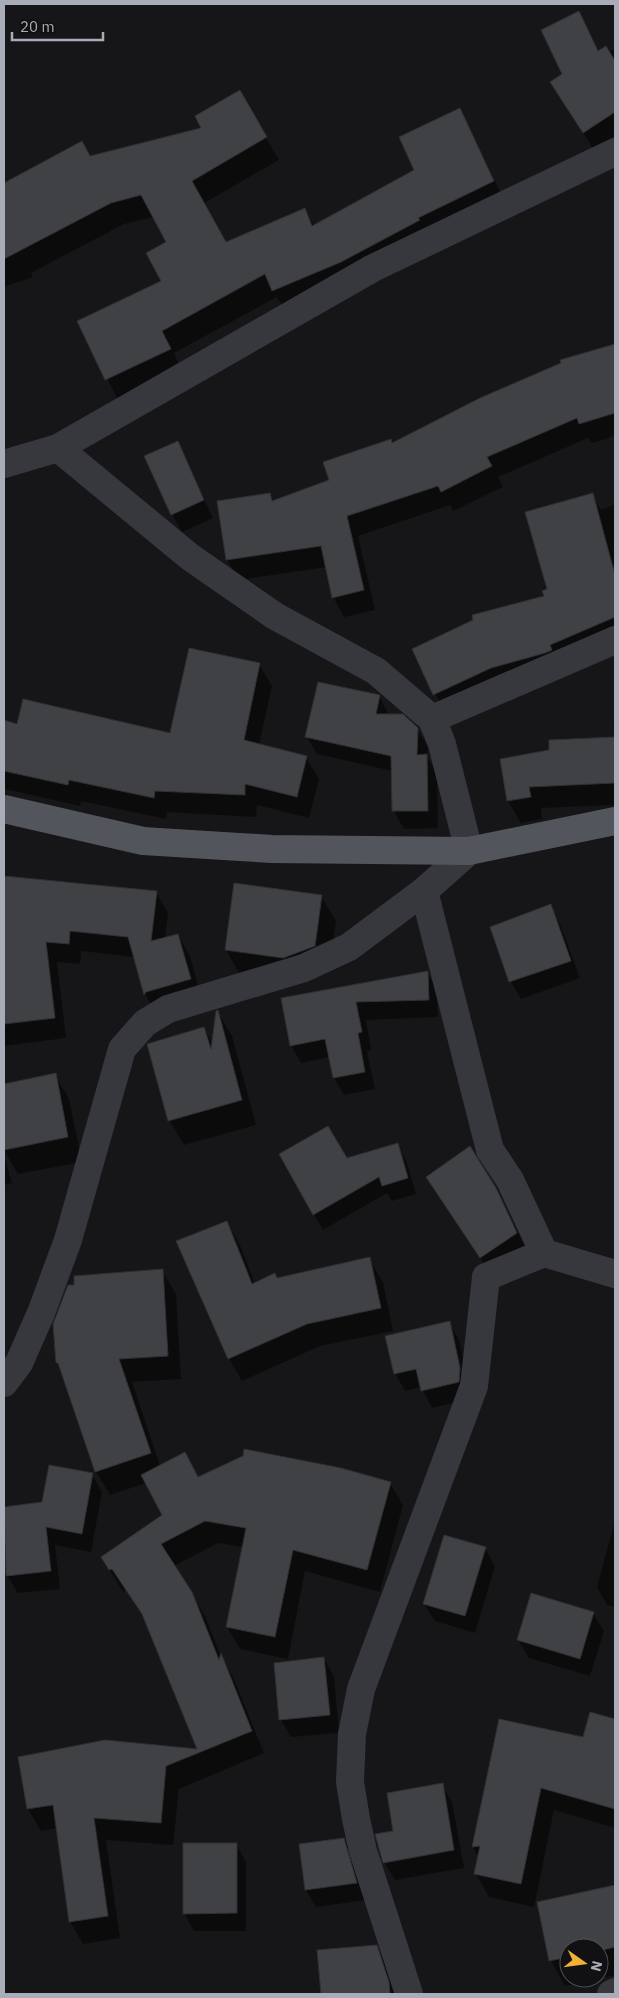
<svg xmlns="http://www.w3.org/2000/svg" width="619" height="1998" font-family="'IBM Plex Sans',sans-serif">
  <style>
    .shadow { fill: #0007; fill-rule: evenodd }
    .building { fill: #404145; stroke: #303034 }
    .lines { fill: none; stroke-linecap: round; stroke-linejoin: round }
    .minor { stroke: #37383d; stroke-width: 28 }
    .primary { stroke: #53555c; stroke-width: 28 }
  </style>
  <rect width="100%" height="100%" fill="#161618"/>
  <path class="shadow" d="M578,13L599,52H608L615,48V136L594,150L562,100L564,75Z
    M239,92L279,160L204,203L226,243L305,209L314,226L416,170L460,109L506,204L286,312L277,297L174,353L182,371L119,402L79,322L163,281L168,242L154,217L124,224L31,273L33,277L4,287V184L82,143L90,157L203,129Z
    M615,345V436L592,443L588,438L498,477L503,487L453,511L450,505L358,536L375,610L344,617L333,597L327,567L239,580L227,560L218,502L270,495L274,502L330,481L392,444L562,364V361Z
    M177,443L213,518L182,532L172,514Z
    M592,494L601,510L615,504V643L446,715L414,650L546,596Z
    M259,664L272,686L259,745L306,757L319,779L309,818L257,805L256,817L167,812L166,819L81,801L80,806L5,789L4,792V722L18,725L171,735Z
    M379,696L389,715L417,729L428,747L427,757L437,773L438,828L404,829L394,811L393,771L317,754L307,737Z
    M615,725V805L541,808L542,819L521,823L508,801L501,760L551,751L550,741L615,738L613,726Z
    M4,878L74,882L156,892L168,913L165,939L178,935L190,956L202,1000L156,1014L145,994L135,957L81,951L80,964L57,962L66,1038L4,1046Z
    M321,896L336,921L329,971L240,975L226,950Z
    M550,906L560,924L580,978L521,999L511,982L491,927Z
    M427,972L437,990L438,1017L366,1020L371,1050L367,1051L375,1089L344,1095L334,1078L330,1057L301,1063L291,1045L283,999Z
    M218,1012L232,1036L256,1125L184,1145L169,1120L204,1028L213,1044Z
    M55,1075L69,1099L82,1162L18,1174L4,1150V1085Z
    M397,1145L406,1160L416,1194L392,1201L387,1193L323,1230L280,1155L346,1160Z
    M4,1156L12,1183L4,1185Z
    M427,1177L495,1188L531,1258L496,1282Z
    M227,1222L240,1245L255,1284L369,1259L383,1282L393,1331L320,1346L242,1381L229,1359L178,1242Z
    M162,1271L176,1294L181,1379L132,1382L160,1466L198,1478L390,1483L403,1505L380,1592L305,1571L288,1659L240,1649L227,1627L243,1547L218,1543L174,1566L205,1616L221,1657L233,1677L264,1753L179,1789L173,1845L106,1840L120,1938L83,1944L70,1921L57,1828L41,1831L28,1809L19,1758L199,1751L146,1621L126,1590L123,1592L102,1557L163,1516L146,1483L110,1495L96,1472L64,1375L57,1363Z
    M449,1322L459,1340L470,1386L468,1399L432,1408L421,1387L405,1391L395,1373Z
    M92,1474L102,1492L91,1552L55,1545L60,1589L18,1593L7,1576L4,1541V1508L44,1503Z
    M615,1520V1607L607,1605L597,1587Z
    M485,1548L495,1566L475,1633L435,1621L424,1604Z
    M593,1613L604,1631L590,1676L529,1658L518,1640Z
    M324,1659L334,1676L339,1733L291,1737L280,1719Z
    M615,1712V1828L554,1810L534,1907L489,1897L476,1874L479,1858L473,1847L500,1721L583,1739L613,1720Z
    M442,1785L452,1802L464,1868L395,1880L384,1862L395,1832Z
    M344,1839L354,1857L366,1900L316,1907L306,1890Z
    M236,1844L246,1862V1931H194L184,1913Z
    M612,1887L615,1892V1975L565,1986L551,1961L539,1903ZM569,1948H599V1978H569Z
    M376,1946L386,1964L396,1994H322L318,1951Z"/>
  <path class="building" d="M579,11L598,51L606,46L615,61V112L583,133L550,82L562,74L541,30Z
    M240,90L267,137L192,181L226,242L305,208L312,226L414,170L399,137L460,108L494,181L418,218L420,220L341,262L272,291L265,274L162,331L171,349L105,380L77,321L161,281L146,253L166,242L141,195L111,203L4,259V183L82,141L90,156L201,128L195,116Z
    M615,344V413L579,424L577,418L487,457L492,466L441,492L438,486L347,516L364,590L332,598L321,546L226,560L217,501L270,493L272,501L329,480L323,462L391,439L392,443L480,398L561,363L560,360Z
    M178,441L204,500L171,515L144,456Z
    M593,493L615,575V617L550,645L552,650L545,653L491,668L433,695L412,649L473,620L472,615L544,596L542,591L547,589L525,512Z
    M189,648L260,663L244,740L307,756L297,797L245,784V795L155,791L154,798L69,780L68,785L4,771V720L17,724L23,699L170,733Z
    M318,682L380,695L376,714H403L418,728L417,755L427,754L428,811H392L391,756L305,737Z
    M615,737V783L529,787L531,797L507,801L500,759L549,750V740Z
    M4,876L157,891L151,941L178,934L191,979L146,992L144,995L128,937L70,931L69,944L46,942L55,1018L4,1024Z
    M234,883L322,895L315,946L283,958L225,950Z
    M551,904L571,961L509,982L490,927Z
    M428,971L429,1000L356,1002L362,1032L358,1033L365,1072L333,1078L325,1039L290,1046L281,998Z
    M218,1010L242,1100L168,1121L147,1044L204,1027L211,1049L216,1011Z
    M56,1073L68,1137L4,1150V1084Z
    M328,1126L347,1158L398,1143L408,1178L382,1186L379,1177L313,1215L279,1154Z
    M470,1146L496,1188L517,1233L480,1258L426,1177Z
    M227,1221L252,1284L275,1273L277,1278L370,1257L381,1308L307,1324L228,1359L176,1241Z
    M163,1269L168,1356L119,1359L151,1453L95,1472L58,1363H56L53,1324L68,1285H74V1276Z
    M450,1321L460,1368L459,1382L421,1391L416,1369L394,1374L385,1336Z
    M244,1449L341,1468L391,1482L367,1570L293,1550L275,1637L226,1627L246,1528L205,1521L161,1544L192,1592L219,1660L221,1653L252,1731L166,1766L161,1823L94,1818L108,1916L69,1922L53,1805L27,1809L18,1757L105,1740L197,1749L142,1614L112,1569L109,1570L101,1557L162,1515L141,1475L185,1452L198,1477L243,1456Z
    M49,1465L93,1473L82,1534L46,1527L51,1571L6,1576L4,1507L42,1502Z
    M444,1535L486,1547L465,1616L423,1604Z
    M531,1593L594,1612L580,1659L517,1640Z
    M324,1657L330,1715L279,1720L274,1663Z
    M590,1712L615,1719V1809L541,1788L521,1884L474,1874L480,1846L472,1847L499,1719L583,1737Z
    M443,1783L454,1850L383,1863L375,1834L393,1831L387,1793Z
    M344,1838L357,1883L305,1890L299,1844Z
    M183,1843H237V1913L183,1914Z
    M615,1885V1947L599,1951V1948H569V1957L549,1961L537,1902Z
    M377,1945L389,1982L390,1994H321L317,1950Z"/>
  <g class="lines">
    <path class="minor" d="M4,464L58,448L373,268L615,152
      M432,719L615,640
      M544,1253L615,1274
      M4,1383L19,1363L41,1313L68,1240L122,1049L145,1023L168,1009L304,968L349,947L424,891L469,851L442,744L432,719L376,671L275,616L190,557L58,448
      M409,1994L363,1851L356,1819L350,1782L352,1734L361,1689L474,1386L486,1277L544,1253L510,1180L490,1150L424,891
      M611,1994L615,1992"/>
    <path class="primary" d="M4,809L143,841L272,849L469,851L615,821"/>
  </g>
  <rect width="619" height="1998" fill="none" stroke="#a8adb8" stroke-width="10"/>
  <g transform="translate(584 1963) rotate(104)"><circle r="24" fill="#111113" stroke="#4d4f55"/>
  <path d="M0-4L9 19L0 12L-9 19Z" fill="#f2b134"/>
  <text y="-8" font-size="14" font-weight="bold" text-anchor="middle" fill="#a8adb8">N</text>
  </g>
  <path d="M12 32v8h91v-8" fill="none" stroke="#a8adb8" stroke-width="2.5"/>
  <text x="20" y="32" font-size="15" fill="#a8adb8" stroke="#111113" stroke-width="4" paint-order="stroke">20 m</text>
</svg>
